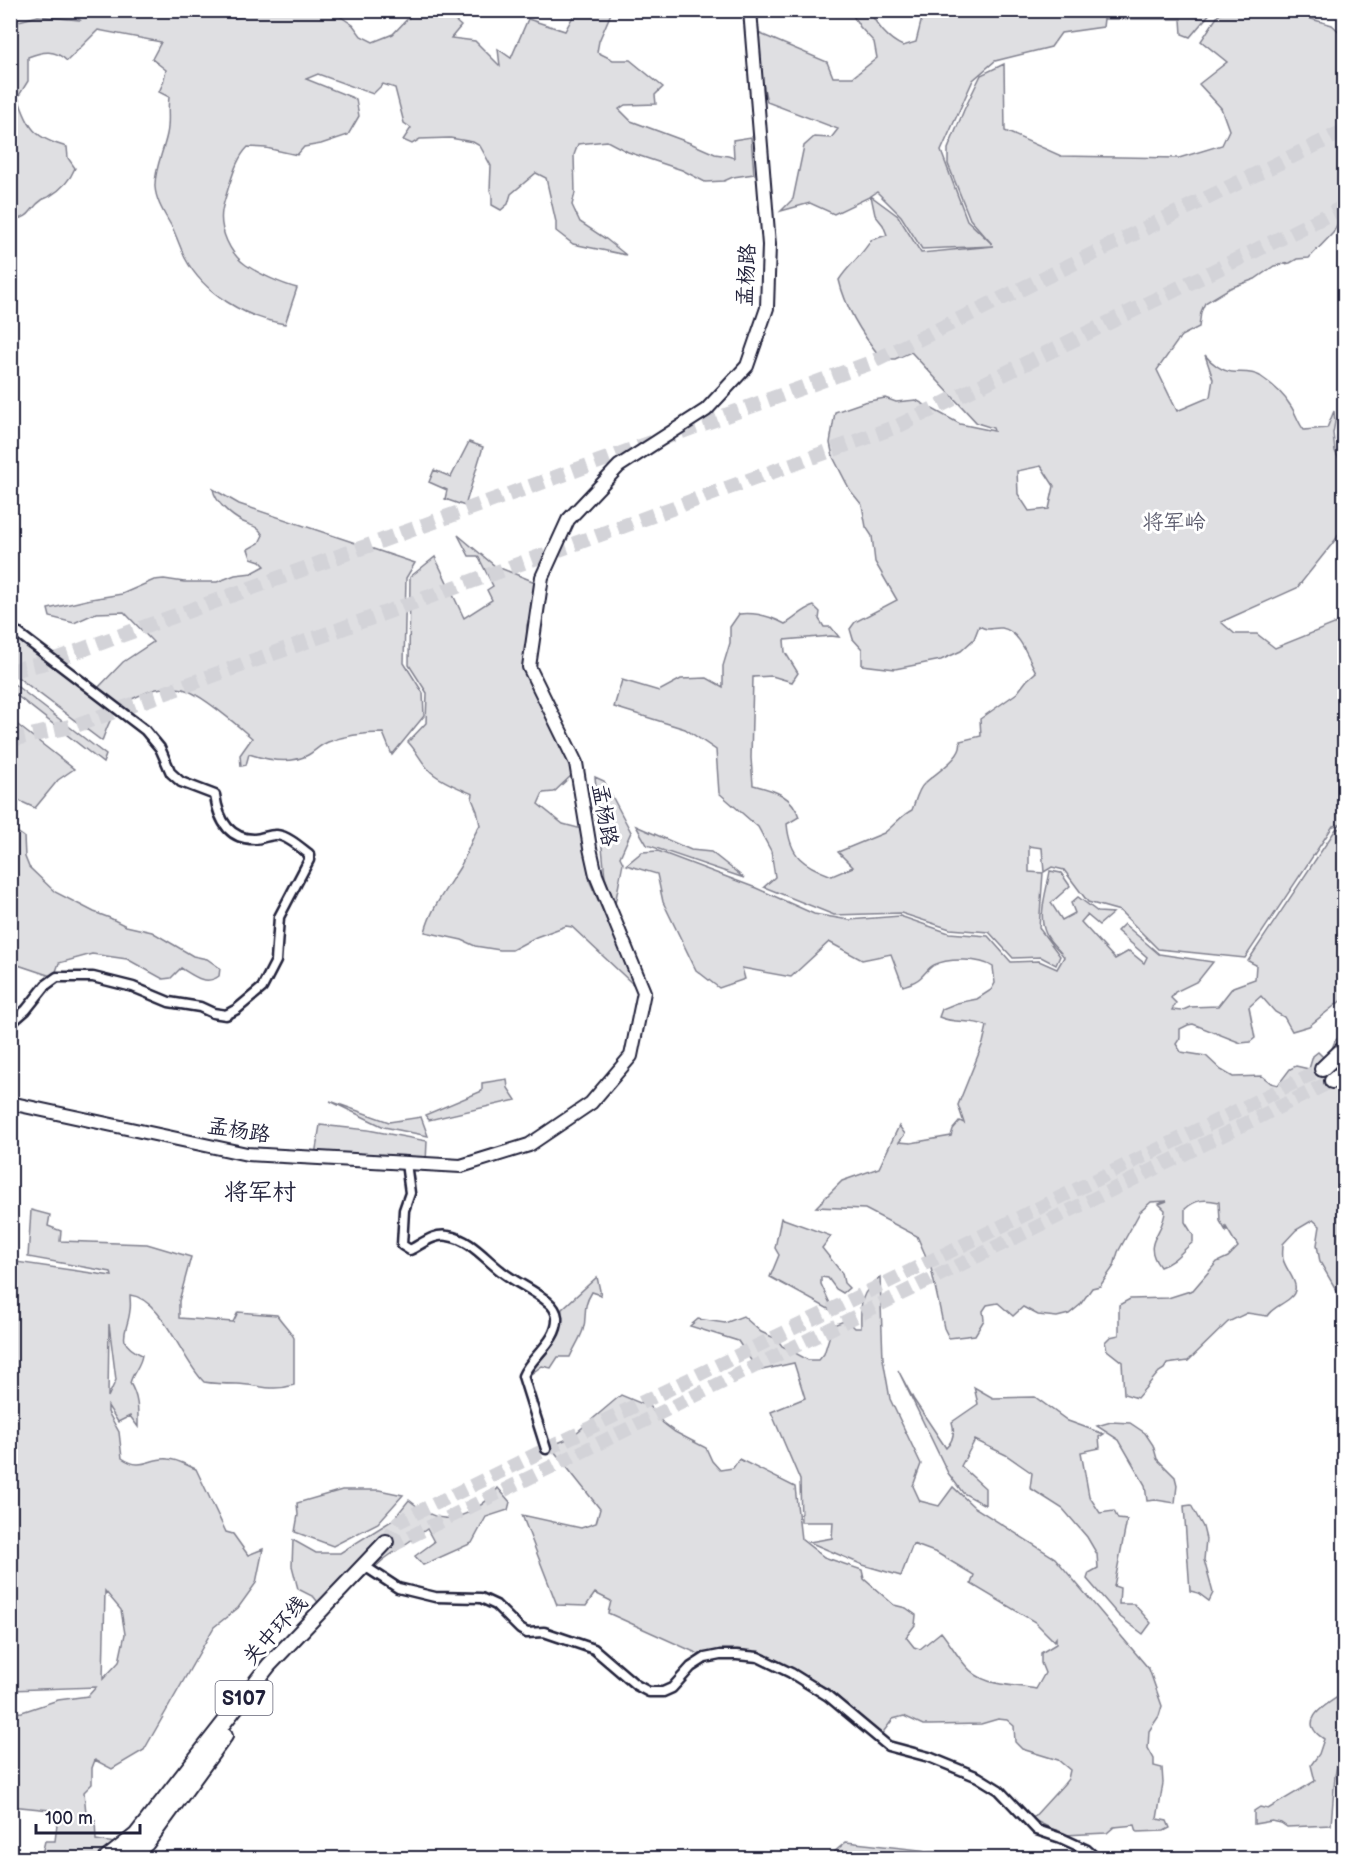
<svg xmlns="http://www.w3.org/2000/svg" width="1355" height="1869" font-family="'Balsamiq Sans','LXGW WenKai TC',sans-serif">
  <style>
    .green { fill: #dfdfe2; stroke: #80808e; stroke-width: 1.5; fill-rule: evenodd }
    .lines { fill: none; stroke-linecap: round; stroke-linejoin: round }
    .trunk-tunnel { stroke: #d3d3d8; stroke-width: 14; stroke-dasharray: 14 7; stroke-linecap: butt }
    .motorway-tunnel { stroke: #d3d3d8; stroke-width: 15; stroke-dasharray: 15 8; stroke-linecap: butt }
    .minor-casing { stroke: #22223b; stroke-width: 13 }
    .secondary-casing { stroke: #22223b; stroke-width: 16 }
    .trunk-casing { stroke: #22223b; stroke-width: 18 }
    .minor { stroke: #fff; stroke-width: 8 }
    .secondary { stroke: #fff; stroke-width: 12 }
    .trunk { stroke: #fff; stroke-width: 14 }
    .labels { text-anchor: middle; stroke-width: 6; stroke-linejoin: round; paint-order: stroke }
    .shield { fill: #fff; stroke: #646476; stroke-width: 1.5 }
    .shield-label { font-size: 20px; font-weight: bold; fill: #22223b }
    .street-label { font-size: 21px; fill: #22223b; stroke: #fff }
    .park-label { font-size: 21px; fill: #5b5b6d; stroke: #fff }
    .quarter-label { font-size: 24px; fill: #22223b; stroke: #fff }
  </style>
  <rect width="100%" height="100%" fill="#fff"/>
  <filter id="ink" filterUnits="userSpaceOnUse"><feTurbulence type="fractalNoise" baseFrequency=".0167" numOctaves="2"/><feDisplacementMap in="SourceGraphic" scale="12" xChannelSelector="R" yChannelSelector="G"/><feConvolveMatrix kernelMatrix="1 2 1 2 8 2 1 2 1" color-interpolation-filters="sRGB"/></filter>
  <g filter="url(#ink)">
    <path class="green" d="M78,10L217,12C231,20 240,20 252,11H332L353,25L361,36L373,42L393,34L415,11H444L461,26L451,38L475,41L500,66L498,49L511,58L528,19L565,31L576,11H612L599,41L597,52L613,60H630L663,87L655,95L656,104L625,105L619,109L631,121L690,143L715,154L728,156L734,158L733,140L751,137L754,174L733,177L724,181L705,182L682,170L628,152L607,141L578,144L574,155L575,193L572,205L580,222L606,239L626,255L573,244L556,231V222L546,178L536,173L511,194L508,204L501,210L492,205V195L490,190L491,166L480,146L473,142L450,138L420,139L412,144L403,140L411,128L404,123L395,88L383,84L373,94L318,74L306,79L356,99L359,116L348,135L321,144L304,147L297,155L266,148L248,147C237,158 233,174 228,189C226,196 223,204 222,211C219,230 230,254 246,265C259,274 282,284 297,288L285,324C246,318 204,294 185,258C181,249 177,238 173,229C166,216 156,202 155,187C154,170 164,150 167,134C170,121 167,110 169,97L159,92L163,83L166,70L152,59L161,42L98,30L67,61C55,49 43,51 28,57V81L18,97C28,128 34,138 67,147L68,158L75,168C70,180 62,189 50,196C48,198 44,198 42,200C28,209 33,219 11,219V23L38,16L80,20L75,15Z
      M850,11H869C878,26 887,39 903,46L916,42L922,18L920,11H1212L1190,37L1182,34L1181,19H1104L1103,27L1061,33L1051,47L995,61L973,80L941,151L967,220L992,244L970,219L948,164V149L964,110L981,75L1004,64L1005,131L1061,156L1179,158L1222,145L1229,130L1221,108L1199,84L1227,62L1201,41L1219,14L1225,11H1284L1332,25L1344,36V228L1338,223L1333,233L1309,258L1297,259L1290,263L1274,266L1255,279L1230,288L1205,303L1201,312L1199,327L1181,336L1157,370L1177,411L1210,397L1213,379L1205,355C1211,363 1222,371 1232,372C1242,373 1251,371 1260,376C1272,384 1283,393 1290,405C1296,413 1298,423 1304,430L1327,428L1334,411L1335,422L1333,433L1335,451L1338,457L1344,459V524L1336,539L1297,588L1221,622L1235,634H1257L1275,648L1344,620V824L1333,826L1245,958L1158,949L1120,911L1088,902L1064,870L1052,867L1044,872L1042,848L1029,846V872L1043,873L1039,928L1060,956L1056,965L1041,957L1013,958L989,932L950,929L901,913L834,915L764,887L775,877L771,851L758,827L719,793L716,750L685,729L614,707L622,680L659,691L681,679L707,678L723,687V666L730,643V627L739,614C755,612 770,616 785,624C795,619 803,609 814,606L820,612L819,619L824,627H831L839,637L831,636L784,640L785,652L798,673L792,682L772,676L753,677L751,758L753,785C772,790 792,794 799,817L787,824C790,857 803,865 832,876L853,867L838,852L884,833C894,826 900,816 912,810C915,803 918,789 924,784C933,774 965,757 960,741L981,736L980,719L1017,693L1027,680L1036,672C1028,658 1020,631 1002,628C992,627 990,632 979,626L974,639L961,651L941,660L895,669L862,665V649L853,639L850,629L855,622L897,600L875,562L872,536L866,527L862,505L850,490L833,457L830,443L835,412L864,402L885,398L896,402L916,400L960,424L994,431L993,428L977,423L911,352L895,359H882C863,336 846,310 839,280C848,265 862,256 871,240L887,235L883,225L875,215L871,196L834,214L810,203L781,211L793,199L804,146L814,137L831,138L838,129L767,102L751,30L827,62L833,77H853L877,58L874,42L860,27ZM877,192L901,216L922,249L994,246L921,253L898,216L871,196ZM1041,466L1054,486L1049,509L1029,511L1018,494L1017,471Z
      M469,442L483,447L465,506L445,499L447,490L429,482L434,470L451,477Z
      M213,489L239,504L415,563L406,578L404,663L423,693L424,716L392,755L383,733C364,733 346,735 328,742C320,745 315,751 308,755C290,765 267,760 249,754L246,765L241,766L240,755L252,738C237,725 202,694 183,689C162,684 148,691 130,700C125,703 121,704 118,708C110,717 106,730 102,741L11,672L10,626L96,690L123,662L153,642L124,612L96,613L74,623L50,617L48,609L91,599L122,594L154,580L164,579L184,582H217L235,575L252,573L265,566L260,561L251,558L248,549L259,543L263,535C258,526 252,526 243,522C231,516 215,502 213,489Z
      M458,535L495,566L540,584L527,625V657L574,773L554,792L543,793L538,804L563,824L582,829L590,882L637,988L572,927L566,926L536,937L512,950H500L475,946L462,940L425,932C431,908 447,888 460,867C468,853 471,838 480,825L477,811L472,799L473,794C459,788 442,782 431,772C422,764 417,751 408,742L426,723L427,693L409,665L410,577L435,557L464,618L492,600L487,590L493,586L478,556H469Z
      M10,681L106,755L103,763L11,691Z
      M10,719L74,769L58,780L35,808L11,797Z
      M595,777L604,781L631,832L620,857L623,863L615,904L605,877Z
      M636,826L691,850L711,852L744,878L647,845Z
      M10,827L24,837L25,857L29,867L55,892L94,912L110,918L126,926L152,932L193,956L207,959L220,968L219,976C206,986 194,976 181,968L171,978L163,979L127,959L92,954L59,963L54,977L18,965L11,960Z
      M1344,828L1343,999L1309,1026L1292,1031L1284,1017L1275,1012L1261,996L1249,1007L1255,1038L1250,1042L1241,1043L1193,1024L1188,1025L1180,1029V1038L1176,1044L1181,1052L1206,1056L1221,1070L1233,1077L1262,1076L1271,1083L1278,1085L1290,1069L1296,1066L1309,1069L1313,1056L1318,1052L1327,1061L1335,1041L1344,1032V1062L1340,1068L1344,1071V1294L1338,1293L1320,1262L1317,1245L1320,1226L1313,1220L1296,1230L1283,1244C1283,1249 1282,1255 1283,1259C1286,1272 1304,1286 1290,1298C1282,1305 1273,1307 1267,1316L1247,1313L1228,1322L1188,1361L1167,1364L1164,1369L1159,1372L1137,1398L1124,1394L1122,1362L1107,1350L1105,1342L1110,1337L1119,1335V1305L1130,1299L1168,1298L1193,1290L1217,1262L1228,1257L1238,1247L1226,1227V1231L1220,1221L1219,1202C1205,1199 1196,1199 1185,1209V1222L1193,1235V1242C1181,1252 1175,1262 1160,1267C1140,1241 1165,1234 1165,1210L1159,1204L1167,1201L1151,1202L1140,1212L1118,1252L1114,1266L1100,1286L1092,1288L1080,1305L1069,1314L1057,1317L1038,1315L1023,1307L1013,1316L998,1303L987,1305L983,1311L984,1320L975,1335L949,1338L944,1328L931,1268L917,1236L865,1209L816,1207L842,1181L879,1168L899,1126L905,1134L899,1142L911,1143L951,1136L953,1129L960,1121L964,1123L958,1105L983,1043L987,1026C968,1018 957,1025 939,1017L942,1009L957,1003L977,999L991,990L995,983L993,967C981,958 947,958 934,965C928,968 925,974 920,978C916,982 909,984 903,986L891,954L862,960L829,942L791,977L742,968L745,979L719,988L696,970L663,902L657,874L626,865L642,852L658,851L756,888L814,914L849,920L900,916L949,933L988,936L1011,962L1039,961L1057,969L1064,957C1059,949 1050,943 1046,934C1037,916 1047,890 1050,871L1061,873L1070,886L1051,903L1062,920L1075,913L1071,903L1078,897L1098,912L1113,913L1099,925L1087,915L1081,922L1115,959L1129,951L1144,963L1147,957L1117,931L1124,924L1159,954L1213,962L1198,981L1175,992L1171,998L1176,1003L1172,1010L1181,1011L1190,1007L1218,1006L1233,987L1255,979L1256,965L1248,961L1336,829Z
      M507,1079L508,1088L516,1100L429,1120L425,1115L482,1091V1083Z
      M330,1101L389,1122L421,1117L428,1136L384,1127Z
      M320,1125L368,1130L427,1141L426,1163L315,1155Z
      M31,1210L50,1215L48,1226L61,1231L60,1241L147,1244L191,1257L179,1301V1318L233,1322L238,1312L277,1315C283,1324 290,1330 294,1338V1385C272,1392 259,1385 237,1384C226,1384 215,1384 204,1382C182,1361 162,1298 130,1295C130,1300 131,1305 130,1310C128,1333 113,1341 142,1355C140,1368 133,1371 130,1383C139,1398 138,1411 138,1427L130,1416L118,1422L108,1406V1412L119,1432L122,1458C142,1472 150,1457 168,1459C177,1459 188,1466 196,1469L226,1532L233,1534L248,1555L263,1549L256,1583L238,1608L214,1627L144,1750L112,1769L95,1760L92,1768V1784L84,1792L86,1813L95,1820L96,1840L116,1843L111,1858H41L45,1841H55L58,1816L50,1810L11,1806V1713L22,1712L58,1700L88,1696L96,1687L11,1690L10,1261L112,1276L111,1272L28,1257ZM109,1324L116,1380L108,1397ZM105,1591L121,1610L125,1634L119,1662L103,1679Z
      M781,1218L831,1236L822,1248L842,1273L844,1283L849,1288L843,1293L836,1289L828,1278L821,1277V1284L834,1312L770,1277L779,1255L775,1248Z
      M597,1277L601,1295L592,1292C581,1310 588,1314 583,1330C580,1339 574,1348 570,1357H558L551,1368L542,1366L528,1376L529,1370L558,1335L562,1309Z
      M880,1277L883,1359L890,1399L921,1464L913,1486L920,1501L939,1506L953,1487L974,1507L1055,1558L1149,1669L1162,1706L1159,1716L1149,1731L1148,1748L1154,1759V1766L1162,1768L1163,1783L1157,1819L1167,1821L1170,1828L1164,1831L1137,1832L1135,1825L1114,1827L1107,1833L1064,1835L1032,1819L1064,1784L1068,1779L1070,1770L1058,1760L1022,1749L1015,1742L1014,1726L1007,1720L998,1719L981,1724L930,1725H923L904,1716L893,1719L881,1735L829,1689L770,1658L752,1652L703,1656L608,1613L611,1601L595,1593L586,1606L557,1605L522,1515L581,1528L596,1523L600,1509L550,1446L570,1438L621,1395L650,1407L663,1423L675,1432L706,1448L712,1461L720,1470L733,1468L739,1459L795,1487L801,1539L824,1557L862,1570L864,1579L894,1605L906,1608L916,1615L915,1625L906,1637L914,1647L920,1649L941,1632C950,1643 957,1656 966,1666C983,1687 1011,1684 1036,1689L1045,1673L1041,1663V1653L1056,1644V1638L1054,1641L1035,1622L971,1584L974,1575L937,1553L913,1544L901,1576L863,1565L809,1542L832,1538L833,1522H801L800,1480L771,1412L805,1398L794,1363L758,1371L738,1341L690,1326L698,1319L725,1323L743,1316L761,1332L777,1339L782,1346L808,1360H819L824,1354L833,1325L847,1320L855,1328H861C860,1304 860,1292 880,1277Z
      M898,1370L914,1400L946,1448C953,1441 955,1432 952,1422L978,1404L974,1387L993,1398L1035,1397L1068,1421L1104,1434L1099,1437L1100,1448L1081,1452L1089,1496L1100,1513L1114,1511L1118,1519L1127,1520L1114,1586L1120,1588L1119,1604H1134L1151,1623L1143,1634L1119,1616L1087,1579L1089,1573L1098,1568L1097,1554L1087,1537L1063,1509L1030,1488L1032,1473L1006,1455L975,1440L961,1466L985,1488V1505L963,1493L948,1473Z
      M1111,1422L1130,1423L1145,1433L1153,1445L1157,1459L1175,1477L1177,1485L1175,1503L1156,1500L1147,1501L1145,1485L1119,1440L1097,1426Z
      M498,1488L510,1502L508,1510L486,1517L472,1543L423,1565L415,1556L434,1542L427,1529L383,1560L323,1615L302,1603L323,1609L314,1597L298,1589L292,1566L293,1540L316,1553H340L393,1520L409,1500C419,1508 431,1517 444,1518C462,1520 488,1503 498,1488Z
      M342,1490H379L403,1495L378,1523L333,1546L295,1532L298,1515L297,1503Z
      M1191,1505L1203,1527L1206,1539L1204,1560L1213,1593L1209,1601L1198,1593L1190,1591L1184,1506Z
      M1344,1693V1741L1339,1756L1335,1776L1331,1825L1287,1827L1281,1823L1272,1821L1254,1824V1811L1260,1807L1268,1809L1315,1781L1311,1765L1319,1754L1324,1739C1294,1720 1328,1704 1344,1693Z
      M846,1842L966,1855L970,1858H827Z"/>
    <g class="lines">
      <path class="trunk-tunnel" d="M386,1542L398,1522L1322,1069
        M391,1546L1332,1081"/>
      <path class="motorway-tunnel" d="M10,671L48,662L870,363L1344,131
        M10,740L77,725L898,426L1344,207"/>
      <defs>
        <path id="minor" d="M10,627L145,730L160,748L171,773L181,782L215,795C218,817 227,839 254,839C262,839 270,834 277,835C288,836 301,848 309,854V860L279,917L276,961L262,988L237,1009L226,1015L213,1013L200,1007L169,1002L133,987L93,977H57L46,985L26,1010L10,1024
          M406,1163L410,1193L404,1210L402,1245L410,1250C422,1244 434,1233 448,1236C470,1239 485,1259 501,1271C516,1283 534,1290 548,1302C553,1306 556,1310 557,1317C559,1341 531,1356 523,1376L546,1449
          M369,1569L398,1588L435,1597L481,1598L496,1605L520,1629L527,1633L544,1632L594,1649L636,1685L649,1692H663L672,1688L691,1667L705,1658L720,1655H737L758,1657L791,1673L828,1696L888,1746L929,1757L978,1777L999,1790L1037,1830L1061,1838L1087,1850L1096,1858"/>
        <path id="secondary" d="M10,1103L247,1154L461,1166L529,1145L591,1103L631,1056L644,992L596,875L590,848L576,763L529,667L542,577L568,520L619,466L706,410L747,366L767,308L769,245L750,10"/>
        <path id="trunk" d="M1322,1069L1344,1048
          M1332,1081L1344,1071
          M107,1858L136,1835L269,1665L386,1542
          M129,1858L147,1843L225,1736"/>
      </defs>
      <use href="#minor" class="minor-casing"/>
      <use href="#secondary" class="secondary-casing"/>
      <use href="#trunk" class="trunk-casing"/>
      <use href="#minor" class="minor"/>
      <use href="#secondary" class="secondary"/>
      <use href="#trunk" class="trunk"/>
    </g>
  </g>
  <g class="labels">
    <rect class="shield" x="215.5" y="1681" width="57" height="34" rx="4.5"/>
    <g class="shield-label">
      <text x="244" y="1705">S107</text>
    </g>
    <g class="street-label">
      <text transform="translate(746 275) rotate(-87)" y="7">孟杨路</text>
      <text transform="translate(605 815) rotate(80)" y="7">孟杨路</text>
      <text transform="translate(239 1130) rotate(9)" y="7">孟杨路</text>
      <text transform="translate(275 1630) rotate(-48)" y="7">关中环线</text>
    </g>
    <g class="park-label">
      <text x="1174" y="529">将军岭</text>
    </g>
    <g class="quarter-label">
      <text x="260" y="1200">将军村</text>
    </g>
  </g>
  <rect width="1355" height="1869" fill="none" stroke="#fff" stroke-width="36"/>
  <rect x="18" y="18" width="1319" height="1833" fill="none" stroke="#22223b" stroke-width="2" filter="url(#ink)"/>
  <path d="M36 1824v9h104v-9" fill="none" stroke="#22223b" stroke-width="3"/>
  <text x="45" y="1824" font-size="18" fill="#22223b" stroke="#ffffff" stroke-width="4.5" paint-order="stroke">100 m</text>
</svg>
